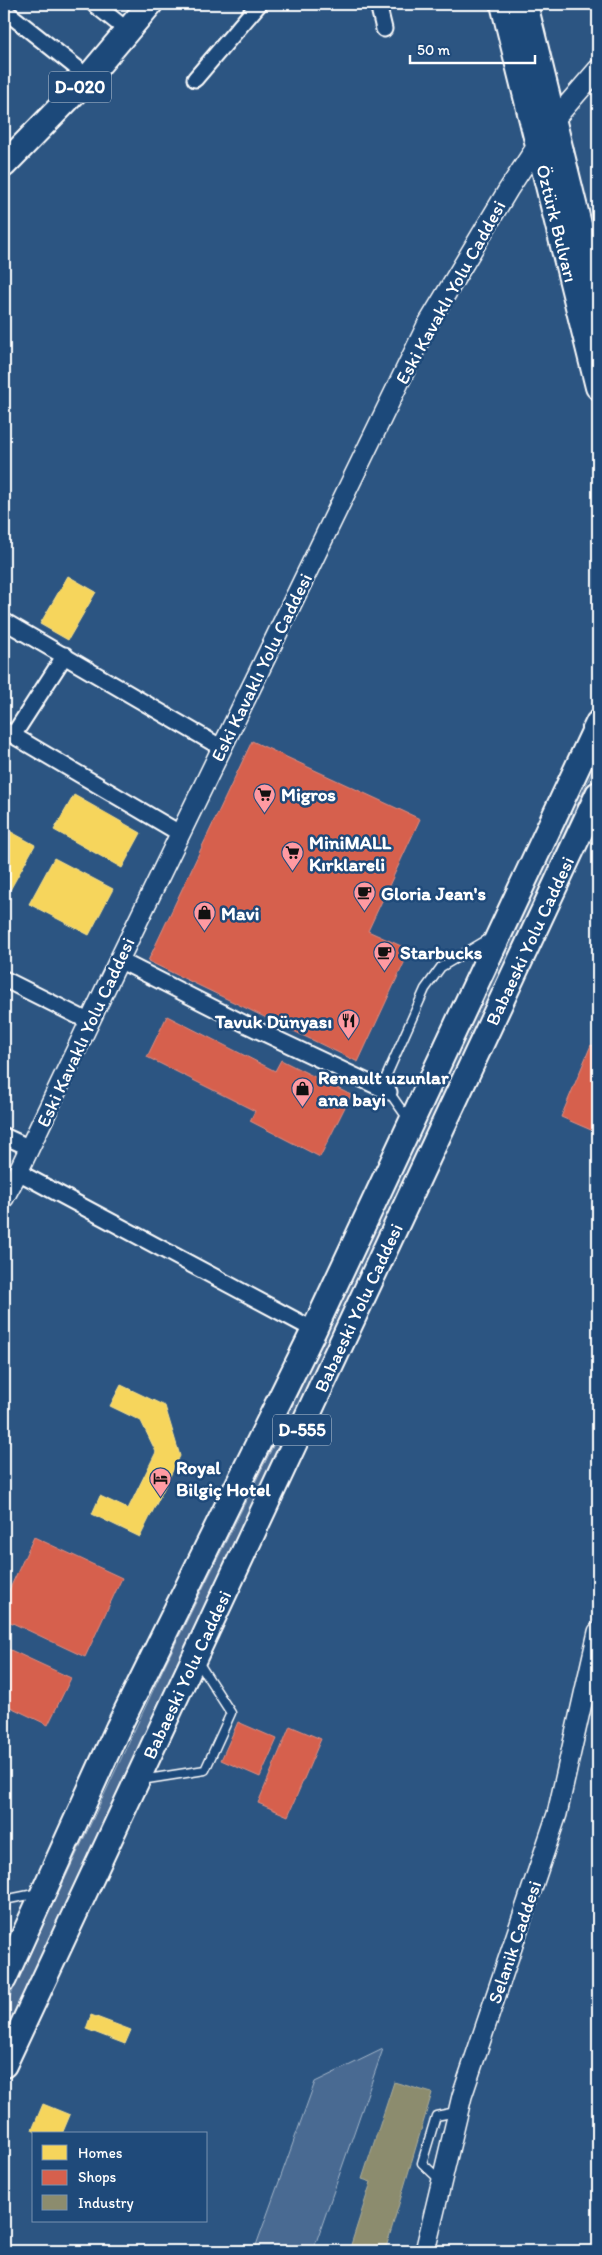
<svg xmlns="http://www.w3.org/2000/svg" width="602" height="2255" font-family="Itim,sans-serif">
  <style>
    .green { fill: #486b92; stroke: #a4b5c8 }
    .homes { fill: #f6d55c; stroke: #f9e28d }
    .shops { fill: #d6604d; stroke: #e29082 }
    .industry { fill: #8c8c6e; stroke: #aeae9a }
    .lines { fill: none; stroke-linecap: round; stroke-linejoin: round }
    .service-casing { stroke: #fff; stroke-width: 11 }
    .minor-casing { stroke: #fff; stroke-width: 19 }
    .tertiary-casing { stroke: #fff; stroke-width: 22 }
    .trunk-casing { stroke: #fff; stroke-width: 28 }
    .service { stroke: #1f4a7a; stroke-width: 8 }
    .minor { stroke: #1f4a7a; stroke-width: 15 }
    .tertiary { stroke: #1f4a7a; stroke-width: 19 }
    .trunk { stroke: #1f4a7a; stroke-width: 24 }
    .labels { text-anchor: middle; stroke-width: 5; stroke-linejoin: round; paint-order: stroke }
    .shield { fill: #1f4a7a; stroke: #bcc9d7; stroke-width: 1 }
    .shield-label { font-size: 18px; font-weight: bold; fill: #fff }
    .street-label { font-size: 19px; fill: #fff; stroke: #1f4a7a }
    .poi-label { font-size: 19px; font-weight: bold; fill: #fff; stroke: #1f4a7a; text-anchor: start }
  </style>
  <rect width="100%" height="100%" fill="#2c5582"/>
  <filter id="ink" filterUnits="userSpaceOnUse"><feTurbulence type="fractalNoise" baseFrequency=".02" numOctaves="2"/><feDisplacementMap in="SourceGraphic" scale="10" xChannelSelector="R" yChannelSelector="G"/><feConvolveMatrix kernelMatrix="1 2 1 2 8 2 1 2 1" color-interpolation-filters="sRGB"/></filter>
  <g filter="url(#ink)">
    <path class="green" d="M598,742V759C512,951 424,1142 335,1333C225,1568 112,1802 4,2038V2009L164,1667L282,1428Z
      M383,2049L313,2251H254L315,2082Z"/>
    <path class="homes" d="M68,576L96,592L68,640L40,624Z
      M74,795L141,833L122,868L54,830Z
      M4,828L35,845L10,890L4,886Z
      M54,858L113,889L89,935L29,904Z
      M121,1385L165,1406L180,1456L140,1537L92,1514L100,1496L128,1509L156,1452L141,1421L110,1406Z
      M91,2015L131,2030L125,2044L86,2029Z
      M43,2104L70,2115L62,2134H40L32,2130Z"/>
    <path class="shops" d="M252,741L420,819L368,931L410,950L358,1062L148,961Z
      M167,1016L275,1071L281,1060L351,1095L320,1157L250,1121L255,1111L147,1057Z
      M591,1045L598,1047V1133L561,1117Z
      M34,1537L122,1578L85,1657L4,1619V1601Z
      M4,1647L71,1678L48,1725L4,1704Z
      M238,1722L277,1739L260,1777L221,1760Z
      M290,1726L321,1739L288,1816L258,1803Z"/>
    <path class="industry" d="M394,2082L432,2093L385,2251H349L371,2182L362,2179Z"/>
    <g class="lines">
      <defs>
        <path id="service" d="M408,1119L389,1092L386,1077L425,989L441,967L490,938
          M141,1780L205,1770L231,1713L198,1662
          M4,1900L39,1893
          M441,2181L422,2163L436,2116L456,2112"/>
        <path id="minor" d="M94,4L118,23
          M378,4L384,29
          M4,10L77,68
          M195,79L259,4
          M4,621L222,748
          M4,730L181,834
          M14,734L65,655
          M119,960L249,1026L389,1092
          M4,979L90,1022
          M4,1136L30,1148
          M18,1172L314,1330"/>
        <path id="tertiary" d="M4,1198L18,1172L119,960L426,327L508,190L554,120L598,69
          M425,2251L462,2096L557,1814L598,1632"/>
        <g id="trunk">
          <path id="s1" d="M503,4L598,387"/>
          <path d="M525,4L598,302"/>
          <path d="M4,165L79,88L150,4"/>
          <path d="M4,1979L118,1728L314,1330L598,723"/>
          <path id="s2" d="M4,2065L598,794"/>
        </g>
      </defs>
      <use href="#service" class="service-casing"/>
      <use href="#minor" class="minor-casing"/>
      <use href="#tertiary" class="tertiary-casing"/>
      <use href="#trunk" class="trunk-casing"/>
      <use href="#service" class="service"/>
      <use href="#minor" class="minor"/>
      <use href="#tertiary" class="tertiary"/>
      <use href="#trunk" class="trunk"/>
    </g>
  </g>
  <defs>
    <symbol id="supermarket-pin" viewBox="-11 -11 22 30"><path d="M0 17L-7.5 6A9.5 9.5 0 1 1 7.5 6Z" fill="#ff9aa2" stroke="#1f4a7a"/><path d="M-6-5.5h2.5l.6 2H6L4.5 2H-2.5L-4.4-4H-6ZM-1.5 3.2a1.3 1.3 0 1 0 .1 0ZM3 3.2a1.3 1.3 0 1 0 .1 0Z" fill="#111"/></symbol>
    <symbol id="cafe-pin" viewBox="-11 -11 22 30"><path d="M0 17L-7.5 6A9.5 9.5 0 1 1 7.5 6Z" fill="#ff9aa2" stroke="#1f4a7a"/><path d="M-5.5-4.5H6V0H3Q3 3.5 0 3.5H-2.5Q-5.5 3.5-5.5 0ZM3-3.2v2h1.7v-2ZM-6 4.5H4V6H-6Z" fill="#111"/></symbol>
    <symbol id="shop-pin" viewBox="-11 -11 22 30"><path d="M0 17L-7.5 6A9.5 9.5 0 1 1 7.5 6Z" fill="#ff9aa2" stroke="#1f4a7a"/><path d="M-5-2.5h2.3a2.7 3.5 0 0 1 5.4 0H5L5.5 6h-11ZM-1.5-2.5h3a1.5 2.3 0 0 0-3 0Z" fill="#111"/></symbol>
    <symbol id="restaurant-pin" viewBox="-11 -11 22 30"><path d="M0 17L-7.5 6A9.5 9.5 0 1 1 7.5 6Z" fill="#ff9aa2" stroke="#1f4a7a"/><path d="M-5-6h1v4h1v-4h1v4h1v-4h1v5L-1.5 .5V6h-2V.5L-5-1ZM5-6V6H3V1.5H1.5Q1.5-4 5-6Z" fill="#111"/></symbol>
    <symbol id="hotel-pin" viewBox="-11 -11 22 30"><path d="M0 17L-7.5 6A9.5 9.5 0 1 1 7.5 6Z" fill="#ff9aa2" stroke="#1f4a7a"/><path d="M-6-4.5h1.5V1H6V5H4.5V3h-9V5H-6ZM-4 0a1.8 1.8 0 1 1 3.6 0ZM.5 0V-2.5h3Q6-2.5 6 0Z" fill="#111"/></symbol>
  </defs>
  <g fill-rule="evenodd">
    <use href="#supermarket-pin" x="252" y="782" width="25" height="34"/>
    <use href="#supermarket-pin" x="280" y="840" width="25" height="34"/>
    <use href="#cafe-pin" x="352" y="880" width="25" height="34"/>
    <use href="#shop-pin" x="192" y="900" width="25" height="34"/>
    <use href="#cafe-pin" x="372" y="940" width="25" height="34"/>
    <use href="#restaurant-pin" x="336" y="1008" width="25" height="34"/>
    <use href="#shop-pin" x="290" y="1076" width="25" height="34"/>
    <use href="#hotel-pin" x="148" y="1466" width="25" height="34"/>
  </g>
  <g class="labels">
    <g class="shield">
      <rect x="49" y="71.5" width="62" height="31" rx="4"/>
      <rect x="273" y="1414.5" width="58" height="31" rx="4"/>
    </g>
    <g class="shield-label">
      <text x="80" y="93">D-020</text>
      <text x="302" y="1436">D-555</text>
    </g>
    <g class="street-label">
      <text dy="7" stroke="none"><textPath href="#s1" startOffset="226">Öztürk Bulvarı</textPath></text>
      <text transform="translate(450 292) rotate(-61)" y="7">Eski Kavaklı Yolu Caddesi</text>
      <text transform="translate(261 667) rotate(-64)" y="7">Eski Kavaklı Yolu Caddesi</text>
      <text dy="7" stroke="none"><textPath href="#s2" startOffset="1241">Babaeski Yolu Caddesi</textPath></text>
      <text transform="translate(85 1032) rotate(-65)" y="7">Eski Kavaklı Yolu Caddesi</text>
      <text dy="7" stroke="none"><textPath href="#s2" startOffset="836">Babaeski Yolu Caddesi</textPath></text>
      <text dy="7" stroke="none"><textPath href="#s2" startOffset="431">Babaeski Yolu Caddesi</textPath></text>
      <text transform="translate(514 1942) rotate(-71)" y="7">Selanik Caddesi</text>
    </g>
    <g class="poi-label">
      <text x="281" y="801">Migros</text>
      <text x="309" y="849">MiniMALL<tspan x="309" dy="22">Kırklareli</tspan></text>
      <text x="381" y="900">Gloria Jean's</text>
      <text x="221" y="920">Mavi</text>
      <text x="400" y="959">Starbucks</text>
      <text x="332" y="1028" text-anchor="end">Tavuk Dünyası</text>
      <text x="318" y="1084">Renault uzunlar<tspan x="318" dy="22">ana bayi</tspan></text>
      <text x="176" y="1474">Royal<tspan x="176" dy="22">Bilgiç Hotel</tspan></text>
    </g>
  </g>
  <rect width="602" height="2255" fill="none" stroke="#1f4a7a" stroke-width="20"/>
  <rect x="10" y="10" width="582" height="2235" fill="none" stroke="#fff" stroke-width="2" filter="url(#ink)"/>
  <rect x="32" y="2132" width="175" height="90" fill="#1f4a7a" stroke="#7992af"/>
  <rect x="42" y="2145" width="25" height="15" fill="#f6d55c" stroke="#7992af"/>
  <text x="78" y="2158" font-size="15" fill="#ffffff">Homes</text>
  <rect x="42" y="2170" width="25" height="15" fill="#d6604d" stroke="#7992af"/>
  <text x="78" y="2182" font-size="15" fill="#ffffff">Shops</text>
  <rect x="42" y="2195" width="25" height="15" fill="#8c8c6e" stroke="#7992af"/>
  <text x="78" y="2208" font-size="15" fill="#ffffff">Industry</text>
  <path d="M410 55v8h125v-8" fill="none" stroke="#ffffff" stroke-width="2.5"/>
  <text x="417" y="55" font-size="15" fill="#ffffff" stroke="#1f4a7a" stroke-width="4" paint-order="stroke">50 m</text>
</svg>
